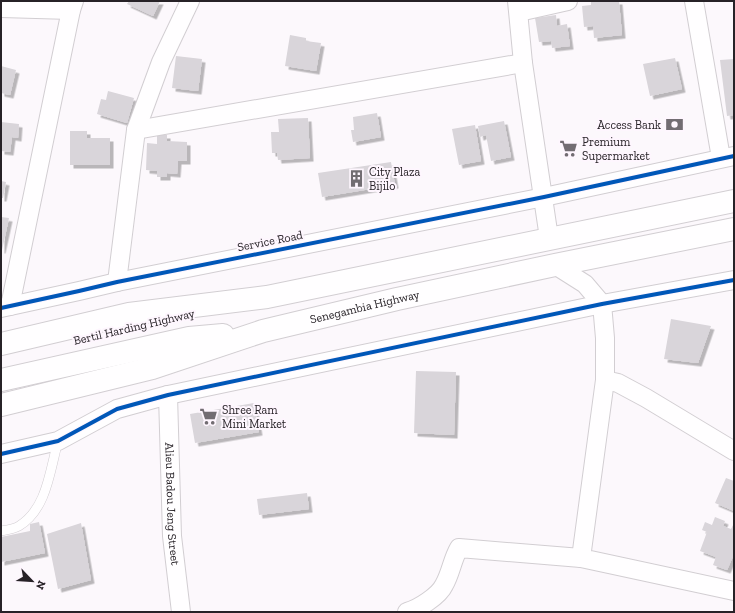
<svg xmlns="http://www.w3.org/2000/svg" width="735" height="613" font-family="'Zilla Slab',serif">
  <style>
    .building { fill: #d9d5da; filter: url(#shadow) }
    .lines { fill: none; stroke-linecap: round; stroke-linejoin: round }
    .lane-casing { stroke: #d2ced2; stroke-width: 10 }
    .street-casing { stroke: #d2ced2; stroke-width: 20 }
    .primary-casing { stroke: #d2ced2; stroke-width: 24 }
    .lane { stroke: #fffeff; stroke-width: 9 }
    .street { stroke: #fffeff; stroke-width: 18 }
    .primary { stroke: #fffeff; stroke-width: 22 }
    .cycleway-casing { stroke: #fef6fe; stroke-width: 6 }
    .cycleway { stroke: #0057b8; stroke-width: 4 }
    .labels { text-anchor: middle; stroke-width: 4; stroke-linejoin: round; paint-order: stroke }
    .poi-label { font-size: 12px; fill: #272227; stroke: #fef6fe; text-anchor: start }
    .street-label { font-size: 12px; fill: #272227; stroke: #fef6fe }
  </style>
  <defs>
    <filter id="shadow"><feDropShadow dx="3.5" dy="3.5" stdDeviation="0" flood-color="#0004"/></filter>
  </defs>
  <rect width="100%" height="100%" fill="#fcf8fc"/>
  <path class="building" d="M129,1H160L153,16L127,4Z
    M591,1H619L622,35L594,38L593,26L584,27L582,6L591,5Z
    M556,15L557,26L567,24L570,46L552,48L551,41L539,42L535,18Z
    M290,35L306,38V41L321,43L316,71L285,66Z
    M176,56L202,59L198,91L172,88Z
    M675,58L682,89L650,96L643,64Z
    M734,59V115L727,116L720,60Z
    M1,66L16,70L10,95L1,93Z
    M108,91L134,98L127,123L97,114L101,99L106,100Z
    M377,113L381,137L353,142L351,130H354L353,117Z
    M308,118L310,158L278,160L277,153H272L271,132H279L278,119Z
    M504,121L511,157L491,161L486,135L480,137L478,126Z
    M1,122L19,124L18,138L12,137L10,152L1,151Z
    M475,125L481,161L459,165L452,129Z
    M70,131H87V138H110V165H70Z
    M157,135H167V141L187,142V161H178L177,174L167,173V177H157V171L146,170L147,143L157,144Z
    M391,162L395,185L322,197L318,173Z
    M1,181L6,182L3,198H1Z
    M1,217L9,218L2,250H1Z
    M671,319L711,326L698,363L664,359Z
    M416,371L456,372L454,435L414,433Z
    M254,403L259,432L195,443L190,414Z
    M726,478L734,481V511L715,503Z
    M307,493L309,509L259,515L257,499Z
    M715,517L725,521L723,526L731,529L734,523V554L727,570L713,565L716,557L700,551L707,532L702,530L705,522L712,525Z
    M39,522L45,553L1,562V537L30,531V524Z
    M81,523L91,580L58,589L47,534Z"/>
  <g class="lines">
    <defs>
      <path id="lane" d="M1,531C7,530 14,529 19,526C47,509 50,470 58,441"/>
      <g id="street">
        <path d="M517,1L523,63L549,238"/>
        <path d="M694,1L721,158"/>
        <path d="M1,8L71,10"/>
        <path d="M519,12L568,1"/>
        <path d="M136,130L523,63"/>
        <path d="M555,265L585,284L602,304L605,338V380L618,383L646,398L734,451"/>
        <path d="M117,282L136,130L161,62L190,1"/>
        <path d="M10,306L71,10L74,1"/>
        <path d="M1,308L79,291L117,282L544,197L734,156"/>
        <path d="M605,380L581,558L734,591"/>
        <path id="s1" d="M168,395L172,536L181,612"/>
        <path d="M1,454L58,441L117,409L168,395L602,304L734,280"/>
        <path d="M407,612C418,609 439,596 444,585C451,573 452,560 459,548L581,558"/>
      </g>
      <g id="primary">
        <path d="M1,344L129,314L267,297L734,201"/>
        <path d="M1,380L189,338L223,335"/>
        <path id="s2" d="M1,405L152,368L263,331L397,299L555,265L734,229"/>
      </g>
    </defs>
    <use href="#lane" class="lane-casing"/>
    <use href="#street" class="street-casing"/>
    <use href="#primary" class="primary-casing"/>
    <use href="#lane" class="lane"/>
    <use href="#street" class="street"/>
    <use href="#primary" class="primary"/>
    <defs>
      <path id="cycleway" d="M1,308L79,291L117,282L544,197L734,156
        M1,454L58,441L117,409L168,395L602,304L734,280"/>
    </defs>
    <use href="#cycleway" class="cycleway-casing"/>
    <use href="#cycleway" class="cycleway"/>
  </g>
  <defs>
    <symbol id="bank-bare" viewBox="-9 -9 18 18"><path d="M-6-4H6V4H-6ZM0-2.3a2.3 2.3 0 1 0 0 4.6a2.3 2.3 0 1 0 0-4.6Z" fill="#726d72" stroke="#fef6fe" stroke-width="2.5" paint-order="stroke"/></symbol>
    <symbol id="supermarket-bare" viewBox="-9 -9 18 18"><path d="M-6-5.5h2.5l.6 2H6L4.5 2H-2.5L-4.4-4H-6ZM-1.5 3.2a1.3 1.3 0 1 0 .1 0ZM3 3.2a1.3 1.3 0 1 0 .1 0Z" fill="#726d72" stroke="#fef6fe" stroke-width="2.5" paint-order="stroke"/></symbol>
    <symbol id="building-bare" viewBox="-9 -9 18 18"><path d="M-4-6H4V6H1V3H-1V6H-4ZM-2.5-4.3h1.7v1.8h-1.7ZM.8-4.3h1.7v1.8H.8ZM-2.5-1h1.7V.8h-1.7ZM.8-1h1.7V.8H.8Z" fill="#726d72" stroke="#fef6fe" stroke-width="2.5" paint-order="stroke"/></symbol>
  </defs>
  <g fill-rule="evenodd">
    <use href="#bank-bare" x="662" y="112" width="25" height="25"/>
    <use href="#supermarket-bare" x="556" y="136" width="25" height="25"/>
    <use href="#building-bare" x="344" y="166" width="25" height="25"/>
    <use href="#supermarket-bare" x="196" y="404" width="25" height="25"/>
  </g>
  <g class="labels">
    <g class="poi-label">
      <text x="661" y="129" text-anchor="end">Access Bank</text>
      <text x="582" y="146">Premium<tspan x="582" dy="14">Supermarket</tspan></text>
      <text x="369" y="176">City Plaza<tspan x="369" dy="14">Bijilo</tspan></text>
      <text x="222" y="414">Shree Ram<tspan x="222" dy="14">Mini Market</tspan></text>
    </g>
    <g class="street-label">
      <text transform="translate(270 241) rotate(-11)" y="4">Service Road</text>
      <text dy="4" stroke="none"><textPath href="#s2" startOffset="377">Senegambia Highway</textPath></text>
      <text transform="translate(134 327) rotate(-13)" y="4">Bertil Harding Highway</text>
      <text dy="4" stroke="none"><textPath href="#s1" startOffset="109">Alieu Badou Jeng Street</textPath></text>
    </g>
  </g>
  <rect width="735" height="613" fill="none" stroke="#272227" stroke-width="4"/>
  <g transform="translate(32 581) rotate(115)" stroke="#fef6fe" stroke-width="3" paint-order="stroke">
  <path d="M0-3L7 15L0 10L-7 15Z" fill="#272227"/>
  <text y="-6" font-size="11" font-weight="bold" text-anchor="middle" fill="#272227">N</text>
  </g>
</svg>
